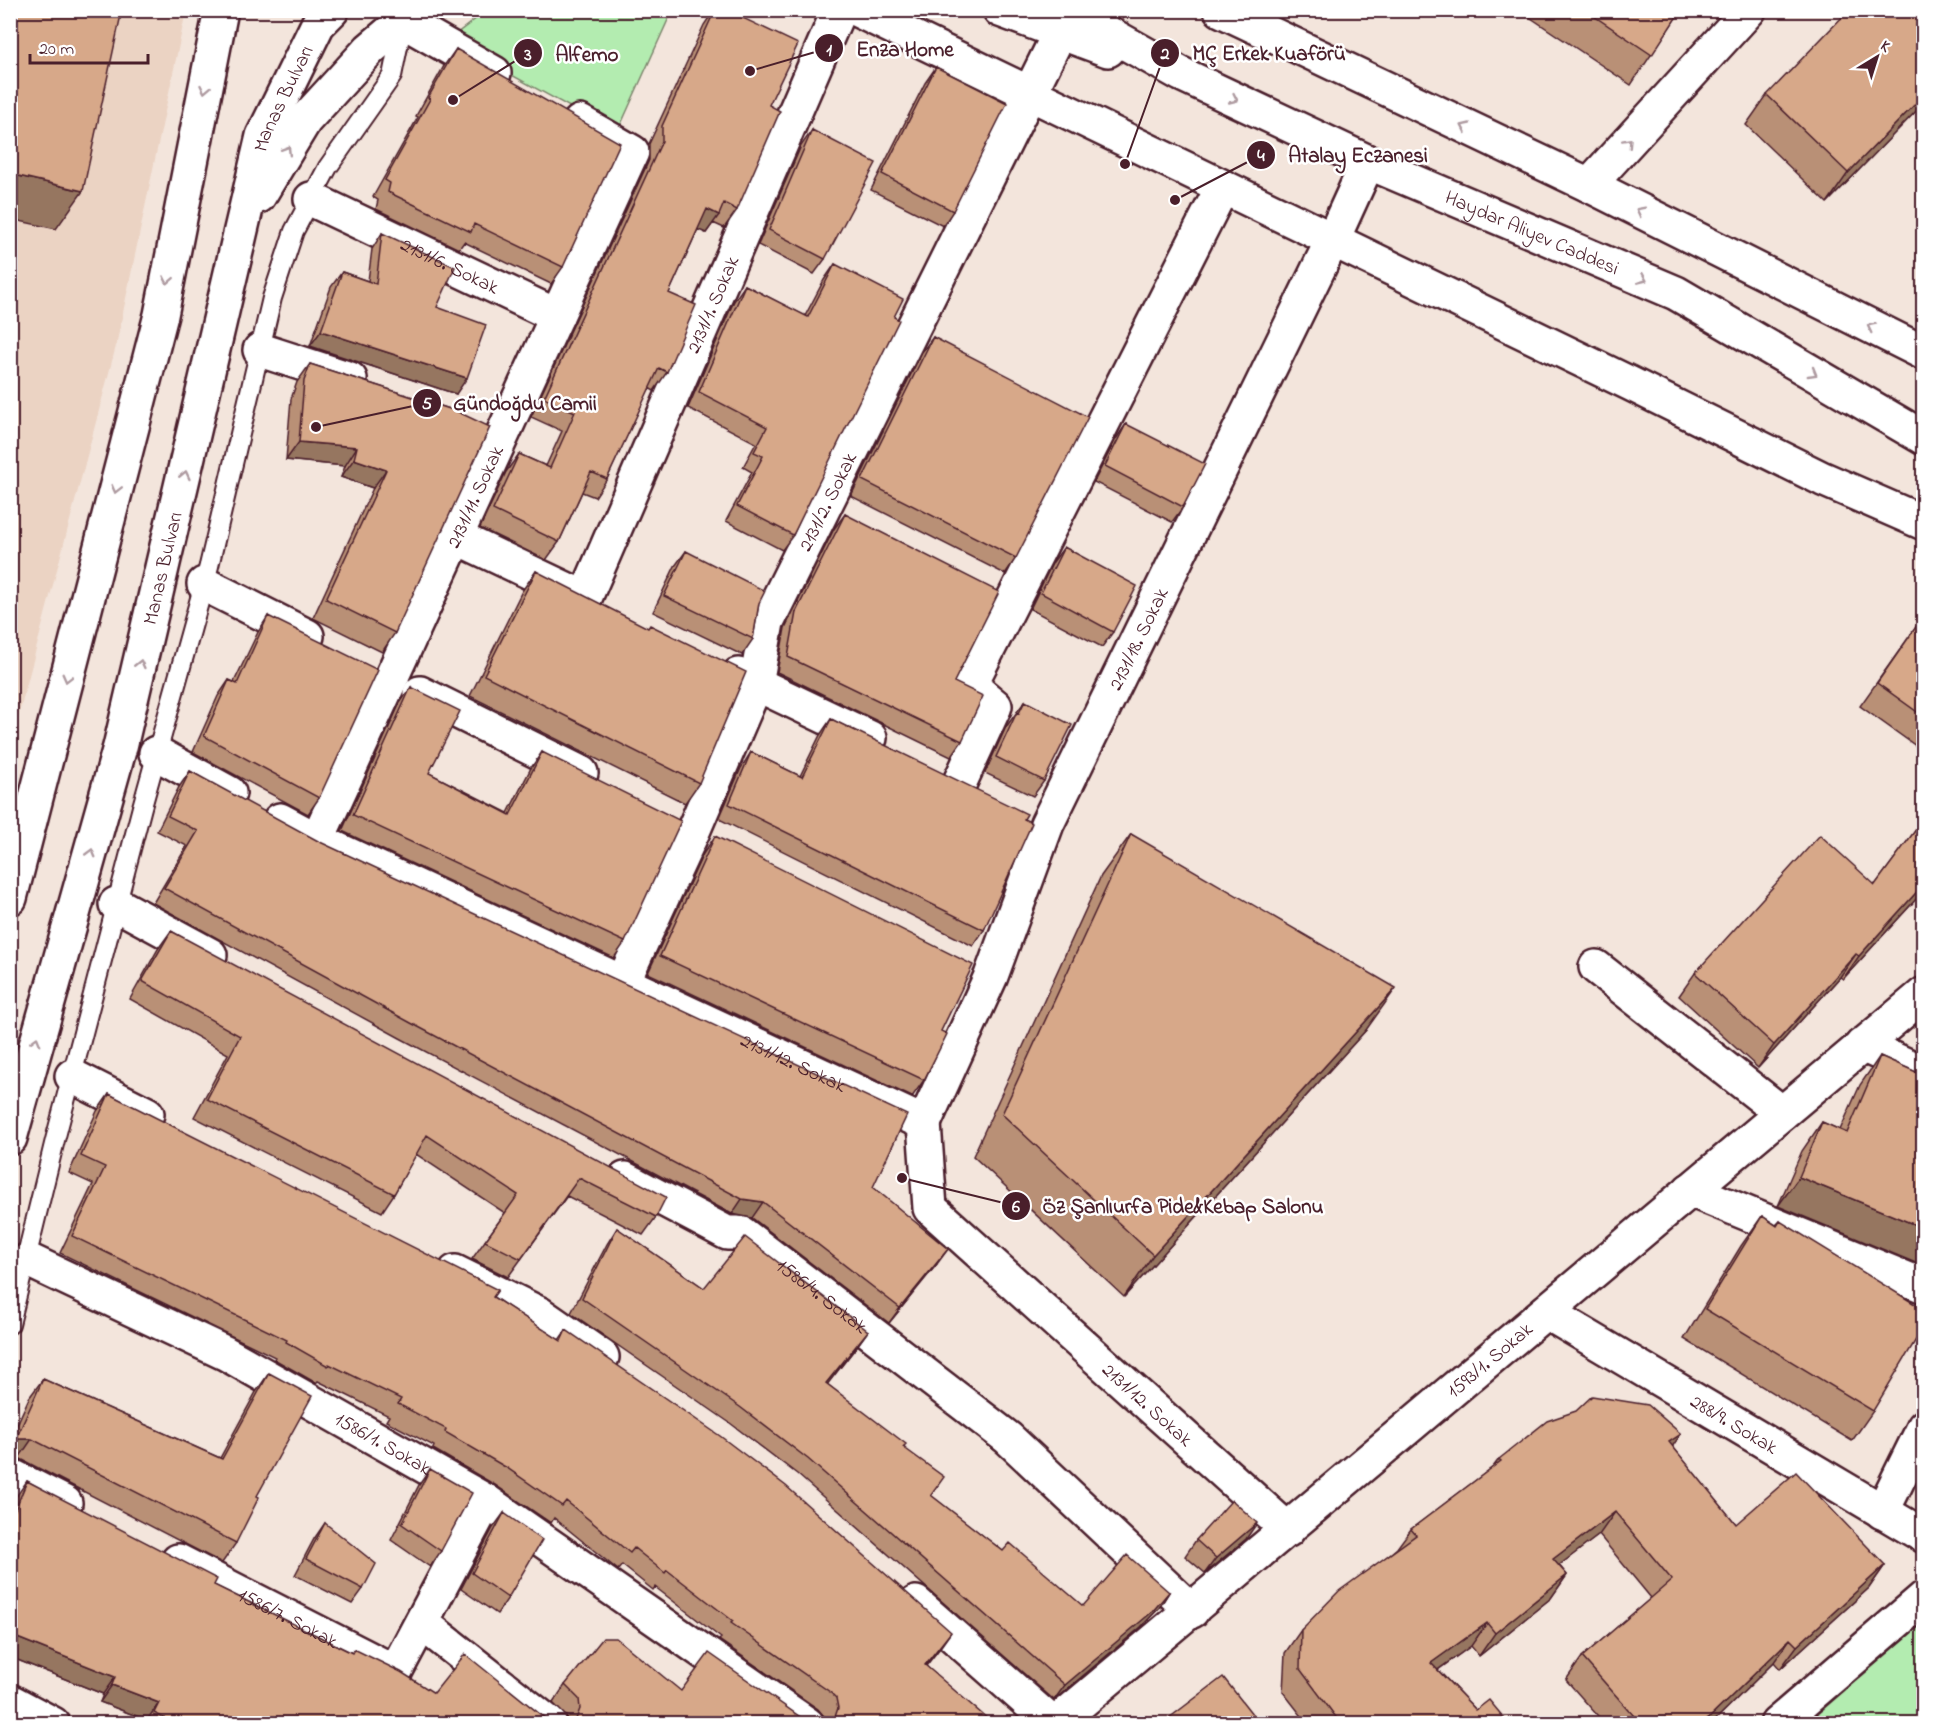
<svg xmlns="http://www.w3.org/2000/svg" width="1934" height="1734" font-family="'Indie Flower',sans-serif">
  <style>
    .built { fill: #ebd3c3 }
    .green { fill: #b3ecb0; stroke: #7e866e; stroke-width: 1.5 }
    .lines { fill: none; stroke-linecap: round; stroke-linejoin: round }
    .service-casing { stroke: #4a1f2b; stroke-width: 22 }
    .minor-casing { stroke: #4a1f2b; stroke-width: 38 }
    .tertiary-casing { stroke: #4a1f2b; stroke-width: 38 }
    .primary-casing { stroke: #4a1f2b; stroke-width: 38 }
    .service { stroke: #fff; stroke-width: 18 }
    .minor { stroke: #fff; stroke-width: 33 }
    .tertiary { stroke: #fff; stroke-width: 33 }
    .primary { stroke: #fff; stroke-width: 33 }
    .wall { fill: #b99076; stroke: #4a1f2b; stroke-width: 1.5 }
    .shaded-wall { fill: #967660; stroke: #4a1f2b; stroke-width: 1.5 }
    .building { fill: #d7a889; stroke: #4a1f2b; stroke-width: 1.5 }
    .oneway { stroke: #ae9aa0 }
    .labels { text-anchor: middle; stroke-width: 5; stroke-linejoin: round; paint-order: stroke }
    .street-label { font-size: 20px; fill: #4a1f2b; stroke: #fff }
    .leader { fill: none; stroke: #4a1f2b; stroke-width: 2 }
    .callout-dot { fill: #4a1f2b; stroke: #fff; stroke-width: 2 }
    .mark-label { font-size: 18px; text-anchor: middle; font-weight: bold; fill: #fff }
    .callout-label { font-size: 21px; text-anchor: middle; font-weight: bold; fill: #4a1f2b; stroke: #fff; stroke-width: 5; stroke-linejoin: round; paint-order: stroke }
  </style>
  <rect width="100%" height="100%" fill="#f3e5dc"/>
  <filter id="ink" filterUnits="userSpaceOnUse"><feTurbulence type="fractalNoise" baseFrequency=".0167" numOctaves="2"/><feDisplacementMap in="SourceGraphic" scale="12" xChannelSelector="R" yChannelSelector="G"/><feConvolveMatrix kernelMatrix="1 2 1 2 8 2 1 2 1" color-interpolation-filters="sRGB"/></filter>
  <g filter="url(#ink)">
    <path class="built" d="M11,11H186L116,346L11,744Z"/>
    <path class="green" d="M491,11H672L617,133L448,40L477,18Z
      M1923,1623V1723H1807Z"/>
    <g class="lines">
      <defs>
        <path id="service" d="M10,1324L55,1140L142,807L209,566L272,298L294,231L328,167L392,76L403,22"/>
        <g id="minor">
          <path d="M857,10L1629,383L1823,479L1924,523"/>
          <path d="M403,21L494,73"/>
          <path d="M1589,185L1749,10"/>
          <path id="s1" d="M311,199L557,316"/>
          <path d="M260,350L350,379"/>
          <path d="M456,537L574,593"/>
          <path d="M204,584L307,636"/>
          <path id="s2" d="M585,598L839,10"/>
          <path d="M738,675L870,738"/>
          <path d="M420,693L581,773"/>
          <path d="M156,753L229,793"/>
          <path d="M960,782L995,706L970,685L1222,188"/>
          <path id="s3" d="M280,820L317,840L924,1123L930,1208L1288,1530"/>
          <path id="s4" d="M317,840L632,152L580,122"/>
          <path d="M116,904L210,955"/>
          <path d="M1596,967L1782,1113"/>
          <path id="s5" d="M623,982L694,829L756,684L767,622L1059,34"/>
          <path d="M1862,1045L1924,1073"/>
          <path d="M72,1076L147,1114"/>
          <path id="s6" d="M924,1123L991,976L1047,824L1332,241L1368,162"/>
          <path id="s7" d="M625,1179L727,1233H741L779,1262L1008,1438L1192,1611"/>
          <path d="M1690,1190L1924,1286"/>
          <path id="s8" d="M28,1260L225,1353L486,1501L807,1724"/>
          <path d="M455,1272L540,1314L602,1357"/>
          <path id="s9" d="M1546,1312L1924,1536"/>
          <path d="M10,1475L65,1503"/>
          <path d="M1882,1512L1924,1427"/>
          <path id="s10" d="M178,1561L395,1672L486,1501"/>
          <path d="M916,1603L1053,1724"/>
          <path d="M422,1623L550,1724"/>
          <path d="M10,1701L53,1724"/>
          <path d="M1777,1724L1924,1598"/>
        </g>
        <g id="tertiary">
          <path id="s11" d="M1055,1724L1924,994"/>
        </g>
        <g id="primary">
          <path d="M1000,10L1108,50"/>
          <path id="s12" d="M1067,10L1181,74L1368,162L1676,293L1924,438"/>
          <path d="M1221,10L1589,185L1924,353"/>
          <path d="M259,196L305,120L370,49L416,10"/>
          <path d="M10,898L161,315L221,10"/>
          <path id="s13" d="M10,1138L120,747L263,136L318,24L332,10"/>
        </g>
      </defs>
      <use href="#service" class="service-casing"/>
      <use href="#minor" class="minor-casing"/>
      <use href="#tertiary" class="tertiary-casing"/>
      <use href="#primary" class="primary-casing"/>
      <use href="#service" class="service"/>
      <use href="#minor" class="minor"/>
      <use href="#tertiary" class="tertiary"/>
      <use href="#primary" class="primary"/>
    </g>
    <path class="wall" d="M714,10H726L769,105L737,210L724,228L713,223L706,233L698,229L669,293L667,372L654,391L649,388L607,479L595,497L582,492L559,542L546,560L480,528L506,472L519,454L546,466L562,431L531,417L649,160V144L704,25Z
      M1519,10H1681L1631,85Z
      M456,49L563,267L551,284L464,242L459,249L376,209L378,200L373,197L418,117L416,116L444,66Z
      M936,67L953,211L943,226L871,190L925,83Z
      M1767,95L1923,104L1827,203L1746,125Z
      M812,130L825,259L814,274L758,245L801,146Z
      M1923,200V213L1918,208Z
      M382,233L437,307L456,394L310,346L331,287L342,272L368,281L372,249Z
      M835,264L894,317L793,535L782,550L726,521L752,472L743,467L756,443L688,408L734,301L745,285L805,316L824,280Z
      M933,337L1016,558L1005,574L851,496L922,352Z
      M310,364L456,411L395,633L382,652L313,618L373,488L341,477L345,466L286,460L291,399L297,382Z
      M1126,424L1183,507L1172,522L1094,482L1116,439Z
      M845,514L954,682L962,741L951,757L777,672L785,628L834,529Z
      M1064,547L1113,632L1102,647L1030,609L1053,562Z
      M686,551L759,603L753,639L742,655L653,612L675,566Z
      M536,571L699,783L685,803L470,696L522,591Z
      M268,616L319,798L308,814L193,752L218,696L229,680L234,682L258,632Z
      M1923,617V751L1860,706Z
      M411,687L429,773L508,813L531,768L542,752L625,942L614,958L342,831L400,703Z
      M1025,701L1044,781L1033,796L985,773L1006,727Z
      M831,719L1024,819L984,930L973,946L719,819L741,768L751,752L800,776L820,735Z
      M190,771L873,1187L937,1264L889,1323L752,1218L732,1214L400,1038L153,903L187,846L157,831L179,787Z
      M1923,820V899L1919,896L1843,979L1840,977L1758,1068L1679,996L1695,973L1875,885Z
      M1131,834L1366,1030L1124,1297L973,1156L1101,876Z
      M715,836L941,1031L924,1080L912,1097L648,973L703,854Z
      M171,931L656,1217L643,1235L567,1196L508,1277L472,1259L505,1213L416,1154L394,1194L382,1212L194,1117L228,1054L130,999L158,949Z
      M1880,1056L1923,1075V1266L1778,1206L1802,1151L1822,1122L1840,1130L1860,1085Z
      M109,1094L493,1297L559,1340L566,1330L939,1649L926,1666L988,1724H825L824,1716L818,1709L719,1640L721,1638L655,1587L653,1590L622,1565L618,1570L554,1518L551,1523L495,1485L433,1449L434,1446L386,1421L389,1416L318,1381L316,1383L274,1359L275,1357L60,1253L93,1184L69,1173L97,1111Z
      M1762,1216L1776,1225L1780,1221L1873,1411L1852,1441L1684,1339L1741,1246Z
      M617,1228L704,1288L868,1331L857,1346L827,1384L904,1447L931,1496L1003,1551L1083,1606L1169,1592L1159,1608L1141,1627L1054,1700L797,1474L730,1423L571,1313L607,1244Z
      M269,1373L236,1543L222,1563L19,1458H10V1440L29,1398L43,1379L220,1458L256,1392Z
      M1673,1447L1736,1524L1885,1565L1869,1588L1780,1669L1774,1662L1711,1724H1605L1566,1680L1582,1657L1651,1598L1599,1535L1559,1565L1567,1575L1551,1598L1479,1656L1471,1646L1438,1670L1476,1710L1509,1724H1308L1283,1692L1285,1653L1301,1630L1397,1548L1411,1529L1493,1467L1499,1459Z
      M430,1469L441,1551L430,1567L391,1540L419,1485Z
      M27,1481L214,1585L434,1693L550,1722L554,1724H146L147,1720L100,1702L103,1694L10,1657V1509L15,1498Z
      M504,1513L508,1598L497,1614L461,1589L493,1528Z
      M325,1523L363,1589L352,1604L295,1575L314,1539Z
      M1246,1539L1205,1573L1185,1556L1196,1540Z
      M565,1685L681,1691L812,1724H568L567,1717L553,1703Z"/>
    <path class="shaded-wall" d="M1923,96V104L1827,203L1848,173Z
      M10,174L83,191L56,229L10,219Z
      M707,209L719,215L706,233L694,228Z
      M321,331L467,378L456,394L310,346Z
      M299,442L357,447L345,466L286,460Z
      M354,459L386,470L373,488L341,477Z
      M1923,885V889L1919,896L1843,979L1859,956Z
      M1856,954L1840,977L1758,1068L1774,1045Z
      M1396,988L1366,1030L1124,1297L1153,1255Z
      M1799,1177L1923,1228V1266L1778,1206Z
      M742,1199L763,1202L752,1218L732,1214Z
      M948,1249L937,1264L889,1323L900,1308Z
      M868,1331L857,1346L816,1399L826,1383Z
      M1681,1434L1665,1457L1669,1442Z
      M16,1439H32L19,1458H10V1447Z
      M1615,1512L1599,1535L1537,1582L1553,1559Z
      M1257,1523L1246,1539L1205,1573L1216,1558Z
      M1885,1565L1869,1588L1780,1669L1797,1646Z
      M1567,1575L1551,1598L1479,1656L1495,1633Z
      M1169,1592L1159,1608L1141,1627L1054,1700L1065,1685Z
      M1487,1623L1471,1646L1415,1686L1431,1663Z
      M951,1632L939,1649L913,1682L925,1665Z
      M10,1635L115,1677L103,1694L10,1657Z
      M1790,1639L1774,1662L1711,1724H1703Z
      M112,1685L159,1703L147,1720L100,1702Z"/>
    <path class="building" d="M10,10H122L83,191L10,174Z
      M715,10H726L798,44L769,105L780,111L737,210L724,203L719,215L707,209L669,293L696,305L667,372L659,368L607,479L591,472L559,542L493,510L519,454L550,468L575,412L544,398L662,141V126Z
      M1585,10H1681L1652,55Z
      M1849,10H1923V96L1848,173L1767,95Z
      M456,49L620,143L563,267L474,224L471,232L388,192L390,183L385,180L430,99L428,98Z
      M936,67L1007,103L953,211L882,174Z
      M812,130L876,163L825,259L769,230Z
      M382,233L455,267L437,307L486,325L467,378L321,331L342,272L376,284Z
      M835,264L903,299L894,317L899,320L793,535L737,506L763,456L754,452L767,427L699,392L745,285L808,317Z
      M933,337L1088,417L1016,558L862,480Z
      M310,364L456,411L490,427L395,633L326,599L386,470L354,459L357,447L299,442L304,381Z
      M1126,424L1205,464L1183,507L1105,466Z
      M845,514L999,592L954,682L983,696L962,741L788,657L796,612Z
      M1064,547L1137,586L1113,632L1041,593Z
      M686,551L765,591L759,603L753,639L664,596Z
      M536,571L648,628L650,625L746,672L699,783L484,675Z
      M268,616L378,670L319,798L204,736L229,680L237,684Z
      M1923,617V716L1877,683Z
      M411,687L460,711L429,773L510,815L542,752L681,821L625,942L353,815Z
      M1025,701L1072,725L1044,781L996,757L1017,712L1019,713Z
      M831,719L1027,814L1024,819L1032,823L984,930L729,804L751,752L802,777Z
      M190,771L320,842L907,1115L873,1187L948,1249L900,1308L763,1202L742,1199L411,1023L164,888L198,831L168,816Z
      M1923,820V885L1859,956L1856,954L1774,1045L1695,973L1820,835L1875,885Z
      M1131,834L1396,988L1153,1255L1002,1114Z
      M715,836L973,965L941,1031L947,1034L924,1080L660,956Z
      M171,931L666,1197L656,1217L579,1178L521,1259L485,1241L518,1195L427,1135L394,1194L207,1099L240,1036L142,981Z
      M1880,1056L1923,1075V1228L1799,1177L1822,1122L1847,1133Z
      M109,1094L498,1290L493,1297L561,1341L566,1330L720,1436L786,1486L951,1632L925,1665L990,1721L988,1724H828L835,1717L838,1708L836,1698L830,1692L731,1623L733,1621L667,1570L665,1573L634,1548L630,1553L566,1501L562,1506L507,1468L445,1432L446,1429L398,1404L401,1399L329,1364L328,1366L286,1342L287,1340L72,1236L105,1167L81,1156Z
      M1762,1216L1777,1226L1780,1221L1923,1309V1328L1873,1411L1705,1309Z
      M617,1228L704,1288L745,1237L868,1331L826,1383L906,1444L903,1447L944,1477L931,1495L1003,1551L1010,1543L1083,1606L1127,1555L1169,1592L1152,1612L1065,1685L808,1459L740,1407L582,1298Z
      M269,1373L312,1396L257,1496L259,1497L236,1543L32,1439H16L43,1379L222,1459Z
      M1592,1396L1648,1405L1681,1434L1669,1442L1736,1524L1796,1472L1885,1565L1797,1646L1790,1639L1703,1724H1641L1582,1657L1672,1580L1615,1512L1553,1559L1567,1575L1495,1633L1487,1623L1431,1663L1476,1710L1489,1700L1509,1724H1341L1300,1669L1301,1630L1339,1591L1416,1535L1411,1529L1501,1461L1499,1459L1547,1421L1576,1411Z
      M430,1469L472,1493L441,1551L402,1524Z
      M27,1481L217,1579L214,1585L352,1653L354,1649L401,1672L434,1693L465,1654L550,1722L554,1724H176L154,1713L159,1703L112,1685L115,1677L10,1635V1522Z
      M1232,1500L1257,1523L1216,1558L1196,1540Z
      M504,1513L542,1540L508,1598L472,1573Z
      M325,1523L376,1564L363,1589L306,1559Z
      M603,1638H616L681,1691L709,1653L809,1723L812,1724H570L576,1719L580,1709L579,1699L565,1685Z
      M1223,1677L1260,1724H1158L1163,1719L1165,1721Z
      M10,1714L33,1724H10Z"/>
    <defs><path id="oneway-chevron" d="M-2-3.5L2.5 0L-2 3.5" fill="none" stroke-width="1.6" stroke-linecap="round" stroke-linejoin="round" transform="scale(1.5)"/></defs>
    <g class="oneway">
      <use href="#oneway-chevron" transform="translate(205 89) rotate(101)"/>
      <use href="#oneway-chevron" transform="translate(1234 99) rotate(25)"/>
      <use href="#oneway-chevron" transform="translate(1465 127) rotate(-155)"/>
      <use href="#oneway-chevron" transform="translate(1628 142) rotate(-47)"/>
      <use href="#oneway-chevron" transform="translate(287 150) rotate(-58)"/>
      <use href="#oneway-chevron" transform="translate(1640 211) rotate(-153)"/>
      <use href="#oneway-chevron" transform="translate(1643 279) rotate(23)"/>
      <use href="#oneway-chevron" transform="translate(168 280) rotate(101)"/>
      <use href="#oneway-chevron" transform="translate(1871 327) rotate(-153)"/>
      <use href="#oneway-chevron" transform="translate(1813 373) rotate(30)"/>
      <use href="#oneway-chevron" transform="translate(185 475) rotate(-77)"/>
      <use href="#oneway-chevron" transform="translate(116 489) rotate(104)"/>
      <use href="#oneway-chevron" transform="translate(140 664) rotate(-77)"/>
      <use href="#oneway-chevron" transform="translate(67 678) rotate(104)"/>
      <use href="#oneway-chevron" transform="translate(91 853) rotate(-75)"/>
      <use href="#oneway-chevron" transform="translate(36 1041) rotate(-74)"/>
    </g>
  </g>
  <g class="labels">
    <g class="street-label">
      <text dy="7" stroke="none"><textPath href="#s13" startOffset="1076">Manas Bulvarı</textPath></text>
      <text dy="7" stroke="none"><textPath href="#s12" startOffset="516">Haydar Aliyev Caddesi</textPath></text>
      <text dy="7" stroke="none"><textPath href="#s1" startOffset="154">2131/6. Sokak</textPath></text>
      <text dy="7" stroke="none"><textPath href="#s2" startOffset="320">2131/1. Sokak</textPath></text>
      <text dy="7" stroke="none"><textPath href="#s4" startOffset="378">2131/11. Sokak</textPath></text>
      <text dy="7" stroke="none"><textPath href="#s5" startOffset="524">2131/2. Sokak</textPath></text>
      <text dy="7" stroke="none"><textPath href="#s13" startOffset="590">Manas Bulvarı</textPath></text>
      <text dy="7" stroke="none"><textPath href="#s6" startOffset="530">2131/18. Sokak</textPath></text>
      <text dy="7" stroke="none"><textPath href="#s3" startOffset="568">2131/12. Sokak</textPath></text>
      <text dy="7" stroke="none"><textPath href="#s7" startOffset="232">1586/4. Sokak</textPath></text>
      <text dy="7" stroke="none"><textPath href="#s11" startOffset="567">1593/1. Sokak</textPath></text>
      <text dy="7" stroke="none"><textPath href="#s3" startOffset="1090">2131/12. Sokak</textPath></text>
      <text dy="7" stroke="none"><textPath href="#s9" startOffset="219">288/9. Sokak</textPath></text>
      <text dy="7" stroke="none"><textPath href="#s8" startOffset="400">1586/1. Sokak</textPath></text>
      <text dy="7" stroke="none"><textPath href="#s10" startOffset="124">1586/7. Sokak</textPath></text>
    </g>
  </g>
  <path class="leader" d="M750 71L829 48M1125 164L1165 53M453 100L528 53M1175 200L1261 155M316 427L427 403M902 1178L1016 1206"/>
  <g class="callout-dot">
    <circle cx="750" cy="71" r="6"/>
    <circle cx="1125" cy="164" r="6"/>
    <circle cx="453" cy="100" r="6"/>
    <circle cx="1175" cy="200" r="6"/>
    <circle cx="316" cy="427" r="6"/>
    <circle cx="902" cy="1178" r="6"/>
    <circle cx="829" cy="48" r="15"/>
    <circle cx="1165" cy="53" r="15"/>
    <circle cx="528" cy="53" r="15"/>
    <circle cx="1261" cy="155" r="15"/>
    <circle cx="427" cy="403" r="15"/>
    <circle cx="1016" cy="1206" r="15"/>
  </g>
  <g class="mark-label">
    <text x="829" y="55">1</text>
    <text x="1165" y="59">2</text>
    <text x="528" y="60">3</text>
    <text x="1261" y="161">4</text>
    <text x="427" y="409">5</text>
    <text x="1016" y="1212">6</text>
  </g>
  <g class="callout-label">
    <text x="905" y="56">Enza Home</text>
    <text x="1269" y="60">MÇ Erkek Kuaförü</text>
    <text x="587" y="61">Alfemo</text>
    <text x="1358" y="162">Atalay Eczanesi</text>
    <text x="525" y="410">Gündoğdu Camii</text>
    <text x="1183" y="1213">Öz Şanlıurfa Pide&amp;Kebap Salonu</text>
  </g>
  <rect width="1934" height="1734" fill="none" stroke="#fff" stroke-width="36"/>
  <rect x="18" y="18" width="1898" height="1698" fill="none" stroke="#4a1f2b" stroke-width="2" filter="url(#ink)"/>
  <g transform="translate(1877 57) rotate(38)" stroke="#ffffff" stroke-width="4.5" paint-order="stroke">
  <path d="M0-4.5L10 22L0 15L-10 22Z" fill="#4a1f2b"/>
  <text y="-9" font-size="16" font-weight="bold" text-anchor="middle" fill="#4a1f2b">K</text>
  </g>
  <path d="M30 54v9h118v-9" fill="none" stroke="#4a1f2b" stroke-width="3"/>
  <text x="39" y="54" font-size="18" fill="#4a1f2b" stroke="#ffffff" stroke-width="4.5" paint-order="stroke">20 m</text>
</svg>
